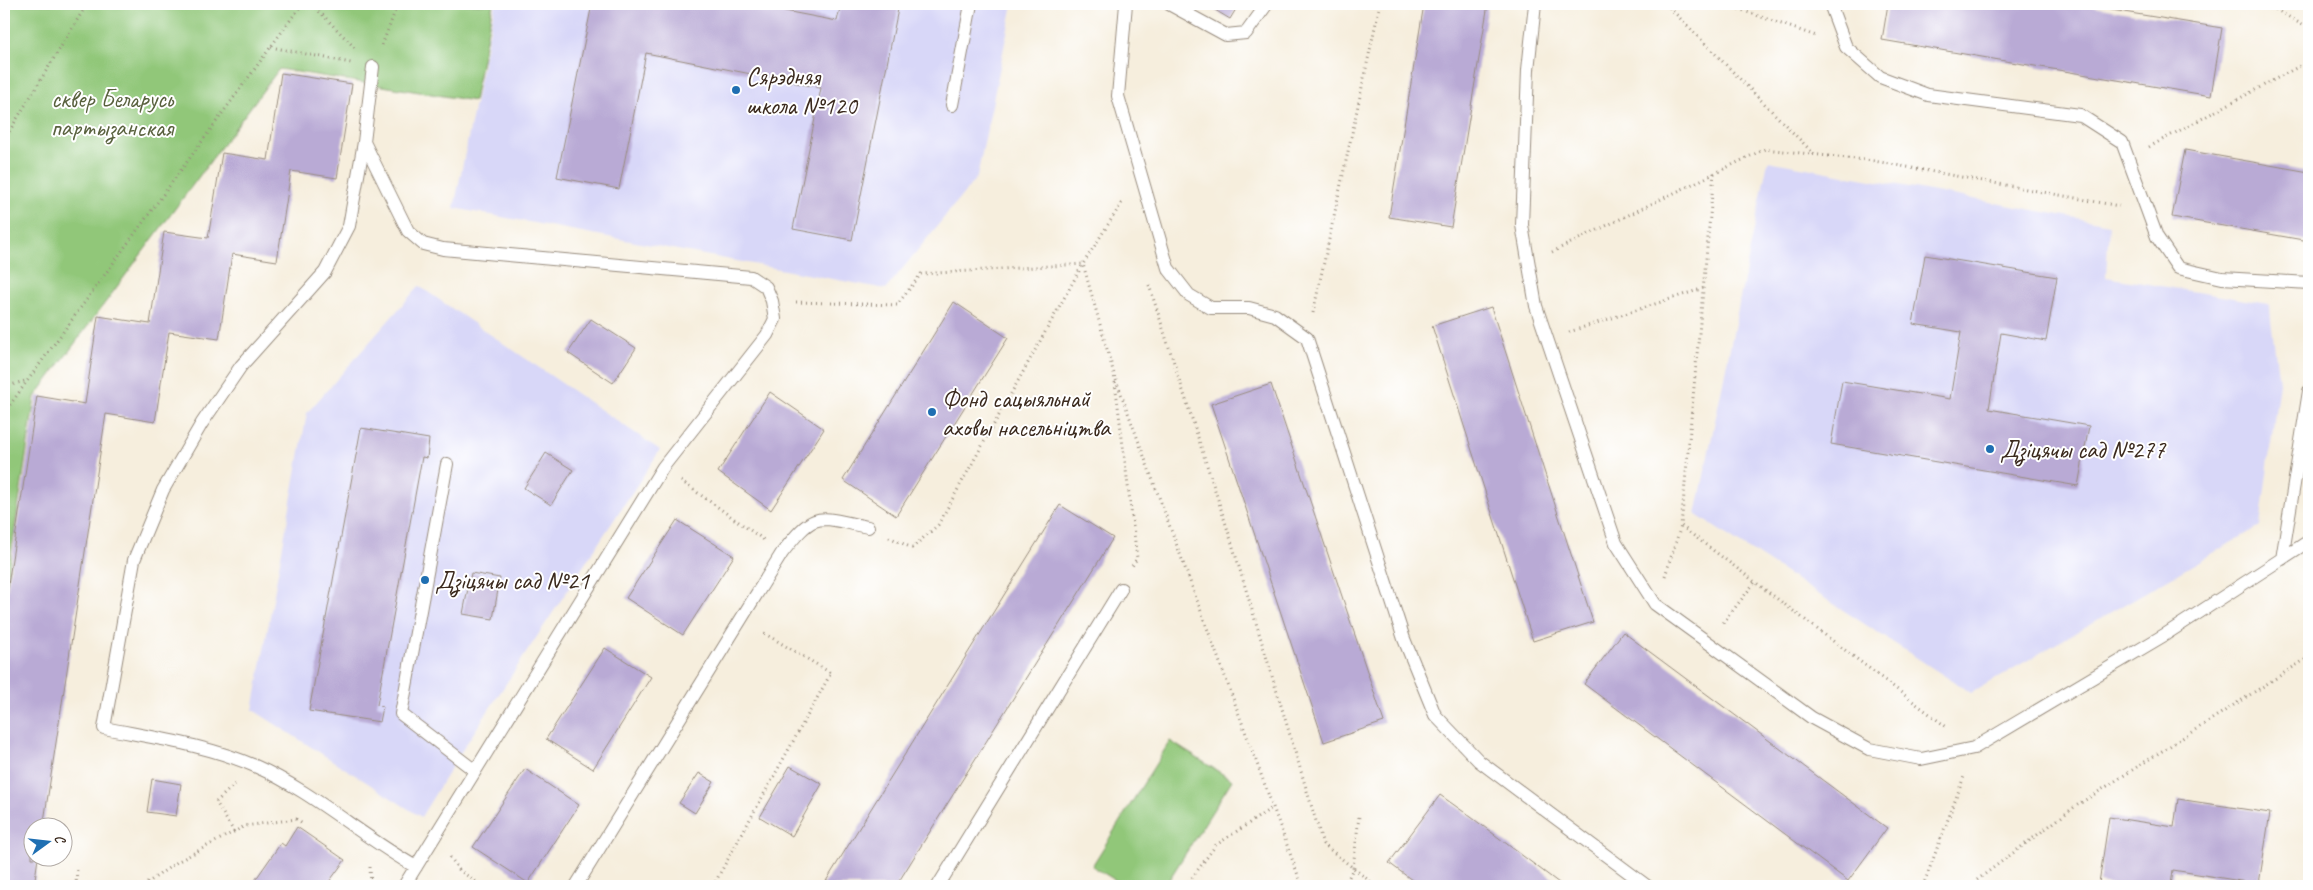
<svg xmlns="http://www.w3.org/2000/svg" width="2313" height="890" font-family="Caveat,sans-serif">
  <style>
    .built { fill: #d8d7f8 }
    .green { fill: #91c779; stroke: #66784c }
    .building { fill: #b9aad5 }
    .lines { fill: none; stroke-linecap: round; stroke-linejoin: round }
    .service-casing { stroke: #988c7e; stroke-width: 14 }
    .path { stroke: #988c7e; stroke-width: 3; stroke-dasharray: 1 4; stroke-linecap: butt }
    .service { stroke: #fff; stroke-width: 12 }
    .poi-dot { fill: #1f6fb2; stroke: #fff; stroke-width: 2 }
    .labels { text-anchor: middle; stroke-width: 4; stroke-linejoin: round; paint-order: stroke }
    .poi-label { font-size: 25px; fill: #3b2a1e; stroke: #fff; text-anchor: start }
    .park-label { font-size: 25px; fill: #59613e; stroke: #fff }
  </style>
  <rect width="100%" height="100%" fill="#fff"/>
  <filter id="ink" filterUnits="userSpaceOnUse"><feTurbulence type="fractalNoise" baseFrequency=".02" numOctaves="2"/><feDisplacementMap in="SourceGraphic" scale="10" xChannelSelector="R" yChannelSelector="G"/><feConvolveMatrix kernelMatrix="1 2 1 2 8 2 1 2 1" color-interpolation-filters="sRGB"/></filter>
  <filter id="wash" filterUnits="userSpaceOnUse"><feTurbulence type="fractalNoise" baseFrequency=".0096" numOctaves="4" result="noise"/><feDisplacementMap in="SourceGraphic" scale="20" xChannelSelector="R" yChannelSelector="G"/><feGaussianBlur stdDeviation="1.12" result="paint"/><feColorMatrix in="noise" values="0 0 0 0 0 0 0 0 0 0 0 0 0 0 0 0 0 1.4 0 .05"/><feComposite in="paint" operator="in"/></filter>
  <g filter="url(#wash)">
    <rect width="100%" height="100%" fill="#f6eedd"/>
    <path class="built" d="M495,4H1013L977,177L886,289L454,208Z
      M1768,161L2109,224L2106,277L2269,304L2279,383L2260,526L1971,693L1696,515Z
      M419,286L660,450L457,758L421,817L253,710L307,413Z"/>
    <path class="green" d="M4,4H493L474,101L279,69L35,397L4,601Z
      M1170,741L1232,780L1165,886H1125L1092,866Z"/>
    <g id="blocks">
      <path class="building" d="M592,4H749L837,21L841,4H899L852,240L793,229L821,88L646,53L619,189L557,177Z
        M1205,4H1239L1230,19Z
        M1424,4H1488L1451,227L1389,217Z
        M1888,4H2075L2222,28L2211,96L1882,40Z
        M281,73L352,84L337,178L291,171L277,261L232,254L219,339L169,332L155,422L106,414L43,828H32V858H38L34,886H4V611L37,396L85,404L98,316L150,324L164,232L208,238L222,153L268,160Z
        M2185,150L2309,172V241L2172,217Z
        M1925,255L2057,277L2046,341L2001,333L1989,409L2089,426L2078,486L1831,444L1842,381L1950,399L1961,332L1913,324Z
        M954,302L1008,338L896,516L843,480Z
        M1491,307L1593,622L1533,641L1432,326Z
        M591,319L636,348L613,383L568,353Z
        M1271,384L1384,722L1324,742L1211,404Z
        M770,392L824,429L771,510L718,472Z
        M361,428L429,439L427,458L422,457L377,705L383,707L380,722L309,711Z
        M546,453L573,470L551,505L524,488Z
        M1060,505L1113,538L1087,580L896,886H823Z
        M677,520L734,556L683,635L626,598Z
        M471,573L500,578L493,619L463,614Z
        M1623,632L1887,828L1848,881L1584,684Z
        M605,648L651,677L593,769L546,739Z
        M790,766L822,784L792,836L760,817Z
        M525,769L579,805L528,883L473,847Z
        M699,773L714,782L695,813L679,803Z
        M152,779L181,784L176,816L147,812Z
        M1440,795L1471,817L1563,886H1420L1389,863Z
        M2178,799L2270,813L2259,884L2173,870L2171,886H2118L2099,883L2109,817L2174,827Z
        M297,827L345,860L326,886H251L281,843L285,846Z"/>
    </g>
  </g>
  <g filter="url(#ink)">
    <use href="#blocks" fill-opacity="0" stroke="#988c7e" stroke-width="1"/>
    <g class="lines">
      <defs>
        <path id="service" d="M1126,4L1118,96L1168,268L1189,295L1211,308H1249L1275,315L1307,338L1404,639L1435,715L1479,761L1647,886
          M1169,4L1226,35L1246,33L1267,4
          M1535,4L1528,70L1522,225L1536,306L1616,543L1655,604L1812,718L1869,749L1921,759L1974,748L2166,634L2309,541
          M1830,4L1846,47L1880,77L1928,95L2080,115L2122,142L2157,237L2178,268L2222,278L2309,283
          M373,67L364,142L408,231L423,244L443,249L751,277L766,287L772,301L775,319L767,335L663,467L404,886
          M952,105L971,4
          M364,142L349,226L325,272L241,366L202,423L163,490L134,560L104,728C155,738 207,745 255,766C312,791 361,836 416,867
          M447,464L401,714L474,770
          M2282,559L2309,391
          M576,886L782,553C816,509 817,517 868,527
          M938,886L1121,589"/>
      </defs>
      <use href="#service" class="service-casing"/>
      <path class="path" d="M312,4L357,50
        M1666,4L1814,154
        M1724,4L1816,36
        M2267,4L2309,29
        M382,45L398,4
        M271,47L351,63
        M4,140L87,4
        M2149,147L2309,61
        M1714,173L1681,526L1948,728
        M1552,252L1765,149L1874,161L2119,206
        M1149,285L1230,537L1323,844L1376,886
        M796,302L897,305L921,274L1083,264L1114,374L1137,558L1131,568
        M1313,313L1380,4
        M1569,332L1704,288
        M1116,380L1302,886
        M4,387L28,380
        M4,413L302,4
        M681,481L764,540
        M889,537L912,548L938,525L1083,264L1123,201
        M1665,576L1681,526
        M1723,623L1755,582
        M234,832L216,802L236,783
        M450,857L460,871L483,886
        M370,867L371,886
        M76,886L77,867
        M143,886L177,862L245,826L296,819L304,824
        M713,886L831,673L762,632
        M1186,886L1216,845L1272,808
        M1345,886L1353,868L1359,816
        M1923,886L1965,774
        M1969,886L2076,806L2309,657"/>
      <use href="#service" class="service"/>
    </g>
  </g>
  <g class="poi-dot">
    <circle cx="736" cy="90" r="5"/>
    <circle cx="932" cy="412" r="5"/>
    <circle cx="1990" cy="449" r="5"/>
    <circle cx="425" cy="580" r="5"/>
  </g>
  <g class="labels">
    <g class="poi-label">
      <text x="746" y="85">Сярэдняя<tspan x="746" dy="29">школа №120</tspan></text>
      <text x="942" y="407">Фонд сацыяльнай<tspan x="942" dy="29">аховы насельніцтва</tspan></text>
      <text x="2000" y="458">Дзіцячы сад №277</text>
      <text x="435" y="589">Дзіцячы сад №21</text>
    </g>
    <g class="park-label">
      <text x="112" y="107">сквер Беларусь<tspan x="112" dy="29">партызанская</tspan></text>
    </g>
  </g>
  <rect width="2313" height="890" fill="none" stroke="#fff" stroke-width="20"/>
  <g transform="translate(48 842) rotate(75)"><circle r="24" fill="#ffffff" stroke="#b1aaa5"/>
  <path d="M0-4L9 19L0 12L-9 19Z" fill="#1f6fb2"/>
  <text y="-8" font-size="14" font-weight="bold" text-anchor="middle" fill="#3b2a1e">С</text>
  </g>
</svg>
